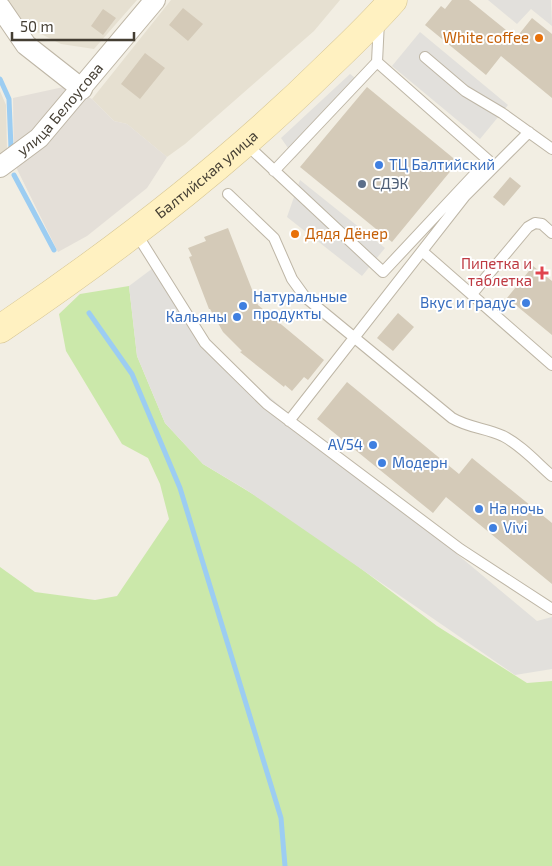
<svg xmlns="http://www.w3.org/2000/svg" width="552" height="866" font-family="'Exo 2',sans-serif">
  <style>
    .residential { fill: #e6e0d1 }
    .industrial { fill: #e4dfd8 }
    .green { fill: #cbe8aa }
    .parking { fill: #e2e0dc }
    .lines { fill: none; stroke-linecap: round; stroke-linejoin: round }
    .stream { stroke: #9ccdf2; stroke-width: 5 }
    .building { fill: #d4cab8 }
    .lane-casing { stroke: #beb6a6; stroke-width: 12 }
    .street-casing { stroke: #beb6a6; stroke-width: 22 }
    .secondary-casing { stroke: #d7c693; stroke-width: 29 }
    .lane { stroke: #fff; stroke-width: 10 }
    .street { stroke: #fff; stroke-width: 20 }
    .secondary { stroke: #fff1c1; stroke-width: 28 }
    .food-dot { fill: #e8710a; stroke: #fff; stroke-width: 2 }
    .shop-dot { fill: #3f7fe0; stroke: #fff; stroke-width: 2 }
    .service-dot { fill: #5c6f8a; stroke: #fff; stroke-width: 2 }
    .health-dot { fill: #e0444e; stroke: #fff; stroke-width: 2 }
    .labels { text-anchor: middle; stroke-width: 4; stroke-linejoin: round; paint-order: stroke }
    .food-label { font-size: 15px; fill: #c56008; stroke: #fff; text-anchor: end }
    .street-label { font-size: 15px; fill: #443e33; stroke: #fff }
    .shop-label { font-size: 15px; fill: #366cbe; stroke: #fff; text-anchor: start }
    .service-label { font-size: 15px; fill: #4e5e75; stroke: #fff; text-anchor: start }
    .health-label { font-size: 15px; fill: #be3a42; stroke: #fff; text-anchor: end }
  </style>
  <rect width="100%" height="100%" fill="#f2eee3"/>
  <path class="residential" d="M4,0H137L94,49L61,44L27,27Z
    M171,0H340L314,31L185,144L167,157L127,124L114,121L92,99Z
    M0,91L6,105L7,150L0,162Z"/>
  <path class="industrial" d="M68,86L92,99L114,121L127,124L167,157L147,188L87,236L58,252L14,163L13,98Z"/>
  <path class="green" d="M129,286L137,356L165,423L203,464L302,524L437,626L527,683L552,681V866H0V567L35,592L95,600L117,596L169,519L160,484L148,458L122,444L66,351L59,314L80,294Z"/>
  <path class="parking" d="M488,0H551L552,26L531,9L517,24Z
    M420,32L508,105L480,139L392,66Z
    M350,74L362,83L295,158L281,138Z
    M300,180L385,248L362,276L287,217Z
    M157,265L205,343L537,621L552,617V669L515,675L245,489L203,464L165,423L137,356L129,286Z"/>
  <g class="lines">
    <path class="stream" d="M0,79L9,99L11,148
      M14,175L54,250
      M89,313L132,374L180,488L281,818L285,866"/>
  </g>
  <path class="building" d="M452,0H469L516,38L532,18L552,34V98L501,56L486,75L425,25L441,6L445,9Z
    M183,8L203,24L188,41L169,25Z
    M103,9L116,18L103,35L91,26Z
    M145,53L165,68L140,99L121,84Z
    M367,87L458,162L392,242L300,167Z
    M510,177L521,186L504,206L493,197Z
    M228,228L258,305L324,360L308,380L304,377L292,391L285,385L284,387L240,352L242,351L223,332L210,309H209L189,257L192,256L188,248L206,241L204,237Z
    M533,266L552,281V335L507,298Z
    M398,313L414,327L393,351L377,338Z
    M347,382L459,474L472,458L552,523V584L446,497L433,513L317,419Z"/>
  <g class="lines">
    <defs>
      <path id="lane" d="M425,57L465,91L502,113L552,149
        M246,144L383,272L488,160L377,62L379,21
        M274,171L377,62
        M228,194L274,238L292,279L305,297L452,418C469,428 486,428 503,436C521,445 537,463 552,476
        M136,233L205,343L267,404L460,549L552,609
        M422,251L552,365
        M472,294L528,227L535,223L542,224L552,233
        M289,421L465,196L529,132"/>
      <g id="street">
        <path d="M0,7L26,45L82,89"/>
        <path id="s1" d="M0,167L39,138L155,0"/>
      </g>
      <g id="secondary">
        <path id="s2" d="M0,329C117,250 229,164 329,65C351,44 373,23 393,0"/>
      </g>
    </defs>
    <use href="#lane" class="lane-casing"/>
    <use href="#street" class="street-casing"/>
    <use href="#secondary" class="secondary-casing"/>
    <use href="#lane" class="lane"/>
    <use href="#street" class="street"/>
    <use href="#secondary" class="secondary"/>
  </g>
  <g class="food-dot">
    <circle cx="539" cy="38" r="5"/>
    <circle cx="295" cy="234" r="5"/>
  </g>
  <g class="shop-dot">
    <circle cx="379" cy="165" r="5"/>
    <circle cx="526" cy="303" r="5"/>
    <circle cx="243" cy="306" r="5"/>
    <circle cx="237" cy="317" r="5"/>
    <circle cx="373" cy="445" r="5"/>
    <circle cx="382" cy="463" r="5"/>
    <circle cx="479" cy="509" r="5"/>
    <circle cx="493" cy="528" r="5"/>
  </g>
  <circle class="service-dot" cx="362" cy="184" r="5"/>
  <path class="health-dot" d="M539.5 265.5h5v5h5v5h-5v5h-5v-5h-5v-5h5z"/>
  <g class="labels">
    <g class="food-label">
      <text x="529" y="43">White coffee</text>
      <text x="305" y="239" text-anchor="start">Дядя Дёнер</text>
    </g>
    <g class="street-label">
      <text dy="5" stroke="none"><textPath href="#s1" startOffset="84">улица Белоусова</textPath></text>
      <text dy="5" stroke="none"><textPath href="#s2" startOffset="258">Балтийская улица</textPath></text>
    </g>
    <g class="shop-label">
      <text x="389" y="170">ТЦ Балтийский</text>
      <text x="253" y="302">Натуральные<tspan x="253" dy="17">продукты</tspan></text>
      <text x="516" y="308" text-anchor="end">Вкус и градус</text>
      <text x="227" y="322" text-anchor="end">Кальяны</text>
      <text x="363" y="450" text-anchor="end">AV54</text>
      <text x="392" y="468">Модерн</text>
      <text x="489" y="514">На ночь</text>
      <text x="503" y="533">Vivi</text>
    </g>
    <g class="service-label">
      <text x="372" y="189">СДЭК</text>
    </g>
    <g class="health-label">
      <text x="532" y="269">Пипетка и<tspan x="532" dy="17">таблетка</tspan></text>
    </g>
  </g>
  <path d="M12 32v8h122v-8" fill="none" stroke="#443e33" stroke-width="2.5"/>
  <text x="20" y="32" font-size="15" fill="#443e33" stroke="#ffffff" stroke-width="4" paint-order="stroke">50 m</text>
</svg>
